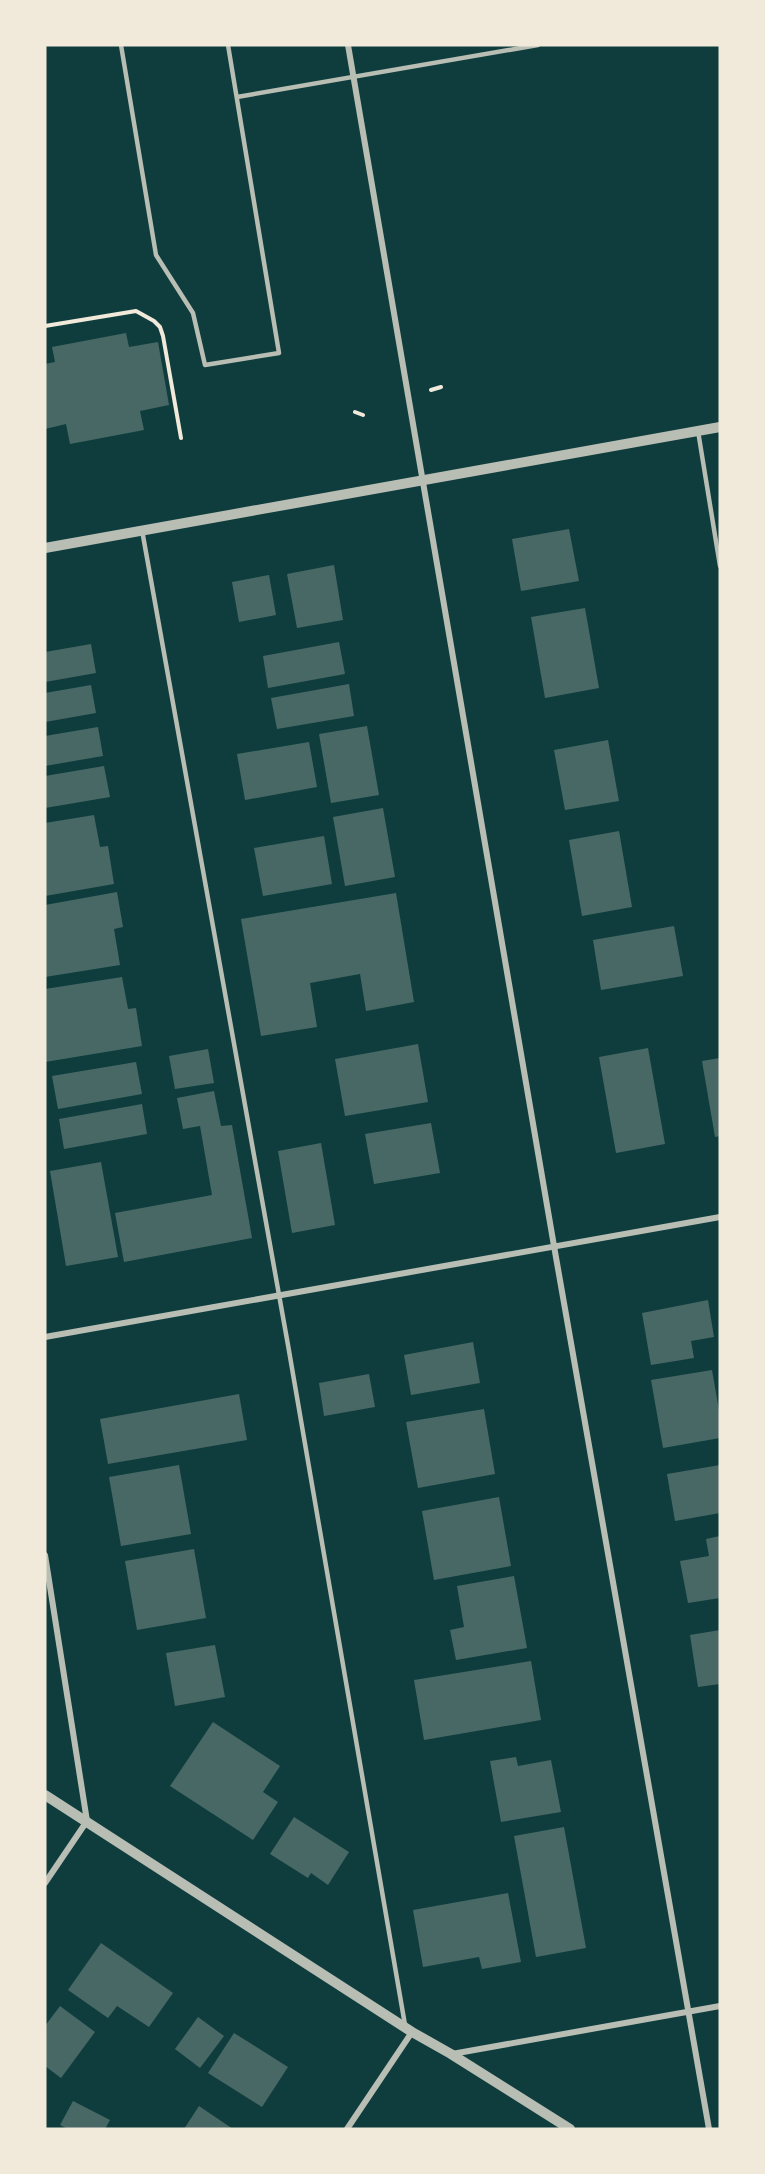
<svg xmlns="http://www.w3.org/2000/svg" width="765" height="2174" font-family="'Space Grotesk',sans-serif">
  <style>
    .building { fill: #486865 }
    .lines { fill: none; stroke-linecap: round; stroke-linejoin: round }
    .path { stroke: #f1e9da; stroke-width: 4 }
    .service { stroke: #b8beb3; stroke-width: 4.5 }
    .minor { stroke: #b8beb3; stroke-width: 6 }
    .tertiary { stroke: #b8beb3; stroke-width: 10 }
  </style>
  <rect width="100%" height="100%" fill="#0f3d3e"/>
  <path class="building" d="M126,333L129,347L158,342L169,405L140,411L144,430L70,444L66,424L45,429V364L55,362L52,347Z
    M569,529L579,581L521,591L512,539Z
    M334,565L343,620L297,628L287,574Z
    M269,575L276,615L239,622L232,582Z
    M585,608L599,688L545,698L531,617Z
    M339,642L345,674L268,688L263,656Z
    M91,644L96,673L45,682V652Z
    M349,684L354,716L277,729L271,698Z
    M91,685L96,713L45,722V693Z
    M367,726L379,795L331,803L319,734Z
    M98,727L103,756L45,766V736Z
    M608,740L619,801L565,810L554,750Z
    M309,742L317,787L245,800L237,754Z
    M104,766L110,797L45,808V776Z
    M383,808L395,877L345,886L333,817Z
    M94,815L100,847L108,846L114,884L45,896V823Z
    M619,831L632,907L582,916L569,840Z
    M324,836L332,884L263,896L254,848Z
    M117,892L123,927L114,929L120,965L45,977V905Z
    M396,893L414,1002L366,1011L360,974L310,983L317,1027L261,1036L241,919Z
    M674,926L683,976L601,990L593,940Z
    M122,977L128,1009L136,1008L142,1046L45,1062V989Z
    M418,1044L428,1102L345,1116L335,1059Z
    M648,1048L665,1144L616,1153L599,1057Z
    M208,1049L214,1083L175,1089L169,1056Z
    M720,1058V1136L715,1137L702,1061Z
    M136,1062L142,1094L58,1109L52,1076Z
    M214,1091L221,1126L232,1125L252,1238L124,1262L115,1213L212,1195L200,1126L183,1129L177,1098Z
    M142,1104L147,1134L64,1149L59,1119Z
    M431,1123L440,1173L374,1184L365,1134Z
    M321,1143L335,1225L292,1233L278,1151Z
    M101,1162L118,1257L66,1266L50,1171Z
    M708,1300L714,1337L691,1341L694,1358L651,1365L642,1313Z
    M473,1342L480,1383L411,1395L404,1355Z
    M712,1370L720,1416V1438L663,1448L651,1380Z
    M369,1374L375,1407L324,1416L319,1383Z
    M239,1394L247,1440L108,1464L100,1419Z
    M484,1409L495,1474L418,1488L406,1422Z
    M179,1465L191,1534L121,1546L109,1477Z
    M720,1465V1513L675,1521L667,1474Z
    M499,1497L511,1566L434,1580L422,1511Z
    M720,1536V1598L688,1603L680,1561L709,1556L706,1539Z
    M194,1549L206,1618L137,1630L125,1561Z
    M514,1576L527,1648L456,1660L450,1630L464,1627L457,1586Z
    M720,1630V1684L698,1687L690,1635Z
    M215,1645L225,1697L175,1706L166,1653Z
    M531,1661L541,1720L424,1740L414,1680Z
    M213,1722L280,1766L263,1792L278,1802L253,1840L170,1786Z
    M516,1757L518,1766L551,1760L561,1812L501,1822L490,1761Z
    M294,1817L349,1852L328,1885L311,1873L308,1878L270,1854Z
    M564,1827L586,1948L536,1957L514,1836Z
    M508,1893L521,1962L482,1969L479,1957L423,1967L413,1910Z
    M101,1943L173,1993L149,2027L117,2006L108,2018L68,1990Z
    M60,2006L95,2032L61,2078L45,2066V2026Z
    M198,2017L224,2036L200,2068L175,2049Z
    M234,2033L288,2067L262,2107L208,2073Z
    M73,2101L110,2120L105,2129H68L60,2125Z
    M199,2106L233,2129H184Z"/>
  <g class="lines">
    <path class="path" d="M45,326L136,311L154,321L160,327L163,336L181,438
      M431,390L441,387
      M355,412L363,415"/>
    <path class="service" d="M121,45L156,255L193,313L205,365L279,353L228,45
      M237,97L538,45
      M698,431L720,566
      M142,530L288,1345L405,2025"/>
    <path class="minor" d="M348,45L554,1246L709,2129
      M45,1337L720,1217
      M45,1555L87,1821L45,1883
      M452,2054L720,2006
      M347,2129L412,2032"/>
    <path class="tertiary" d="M45,548L720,427
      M45,1795L412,2032L451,2054L570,2129"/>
  </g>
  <rect width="765" height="2174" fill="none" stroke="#f1e9da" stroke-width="93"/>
</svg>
